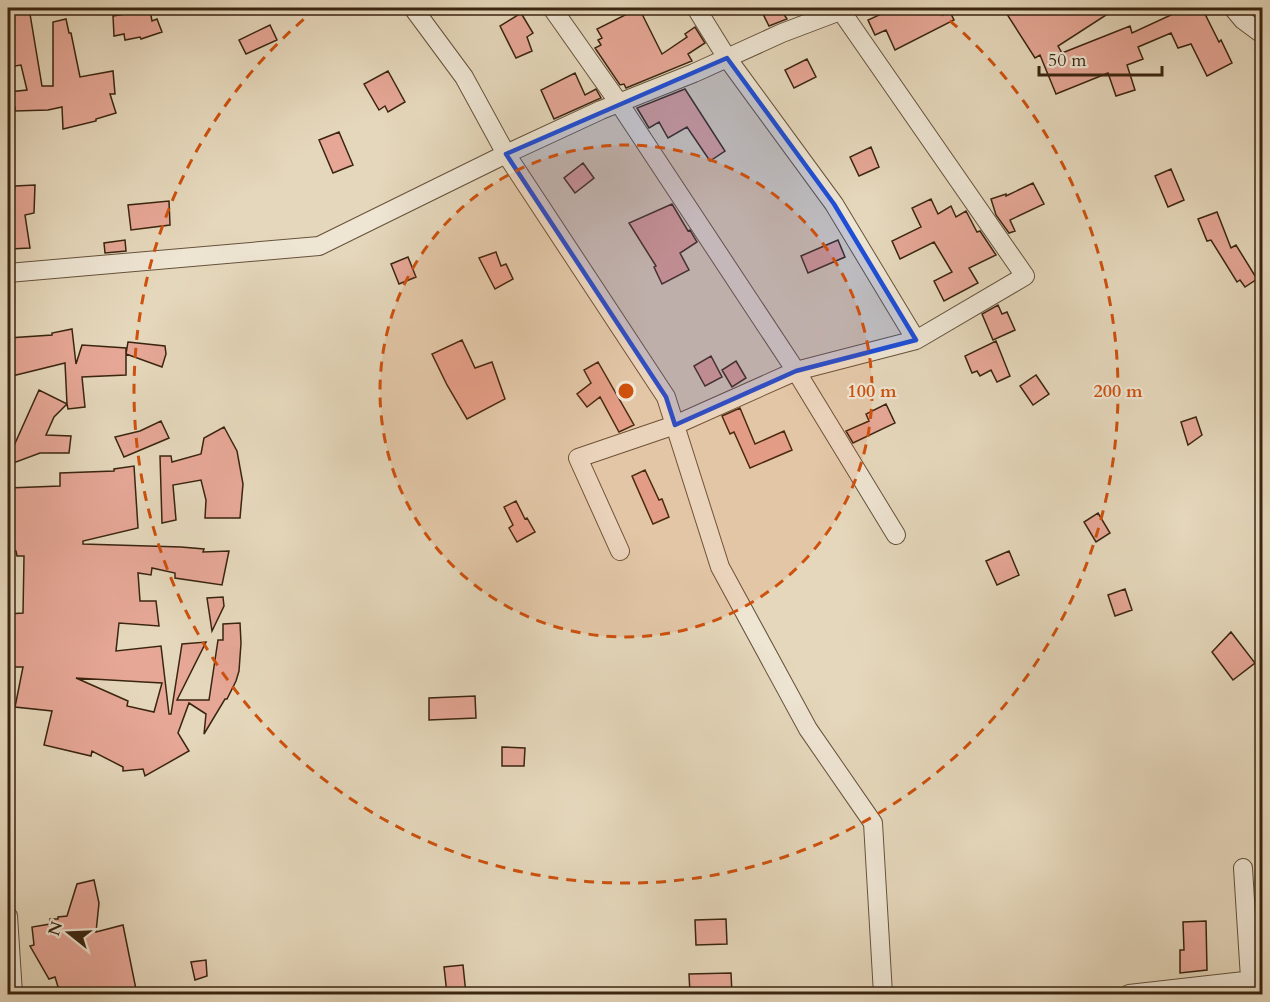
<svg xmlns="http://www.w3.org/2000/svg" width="1270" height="1002" font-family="Cardo,serif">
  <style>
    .building { fill: #e6a796; stroke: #3a2510; stroke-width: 1.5; fill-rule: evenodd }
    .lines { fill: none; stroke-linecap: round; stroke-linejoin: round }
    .minor-casing { stroke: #65523b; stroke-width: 20 }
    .minor { stroke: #eee5d3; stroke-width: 18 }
    .marked { fill: #1d4ed8; fill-opacity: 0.2; stroke: #1d4ed8; stroke-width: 4.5; stroke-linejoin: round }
    .ring { fill: none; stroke: #ce510d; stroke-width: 3; stroke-dasharray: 10 8 }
    .centre { fill: #ce510d; stroke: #eee5d3; stroke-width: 3 }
    .ring-label { font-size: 18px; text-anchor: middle; font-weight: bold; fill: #ce510d; stroke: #eee5d3; stroke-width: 4.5; stroke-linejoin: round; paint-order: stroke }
  </style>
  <rect width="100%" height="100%" fill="#e5d7bb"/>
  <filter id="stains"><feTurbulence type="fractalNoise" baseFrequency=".00333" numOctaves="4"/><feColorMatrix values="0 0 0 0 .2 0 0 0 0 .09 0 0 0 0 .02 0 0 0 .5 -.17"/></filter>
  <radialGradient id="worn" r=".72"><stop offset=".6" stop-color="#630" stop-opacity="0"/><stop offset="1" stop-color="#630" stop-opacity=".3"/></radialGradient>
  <path class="building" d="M8,8H29L42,86H53V22L66,19L69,33H71L80,77L113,71L115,94H110L116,113L96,119V121L63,129L62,107L48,110L15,111V107L8,108V92L27,90L21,65L8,67Z
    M639,8L662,54L687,37L685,34L695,27L705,43L688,54L692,61L626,88L624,84L620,85L595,48L601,45L598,40L602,38L597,29Z
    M760,8H780L787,19L769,26Z
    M894,8H948L954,20L895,50L886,30L875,35L868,20Z
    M1003,8H1117L1058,46L1062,53L1130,26L1132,33L1186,8H1202L1219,42L1221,40L1232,63L1207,76L1191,44L1178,48L1171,33L1138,47L1143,59L1127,65L1135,90L1116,96L1108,73L1056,94L1040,55L1035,58Z
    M150,10L152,21L157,19L162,32L141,39L140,37L125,40L124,34L114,36L113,16Z
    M521,13L533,33L527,37L532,51L516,58L500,26Z
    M270,25L277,40L246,54L239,40Z
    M807,59L816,77L794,88L785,70Z
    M388,71L405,102L388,112L385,106L379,110L364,84Z
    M575,73L585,95L596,89L601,98L554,119L541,90Z
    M685,89L725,151L710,161L687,127L668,138L659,122L649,128L637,108Z
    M339,132L353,165L333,173L319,140Z
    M871,147L879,167L859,176L850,157Z
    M583,163L594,178L575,193L564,178Z
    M1171,169L1184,200L1168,207L1155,176Z
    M1033,183L1044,204L1010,220L1015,231L1009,233L996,215L991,199L1006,194V196Z
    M35,185L34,213L25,215L30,248L10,249L9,222L15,186Z
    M931,199L938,214L951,206L956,217L966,211L977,232L980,231L996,255L969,268L978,283L944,301L934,281L952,272L934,242L900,259L892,241L921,227L912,208Z
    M169,201L170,225L131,230L128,205Z
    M672,204L688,231L690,230L697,242L680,253L689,270L662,284L654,267L656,266L629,223Z
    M1217,212L1231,248L1236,245L1257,279L1245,287L1240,280L1237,282L1211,240L1207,241L1198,219Z
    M125,240L126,251L105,253L104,243Z
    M838,240L845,257L808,273L801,256Z
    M496,252L501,266L506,264L513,279L495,289L479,258Z
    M408,257L416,277L399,284L391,264Z
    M998,305L1002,314L1007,312L1015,330L993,340L982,314Z
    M72,329L76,364L82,345L126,348V375L82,377L85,407L68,409L67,404L54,417L46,435L71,436L69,453H40L8,465V459L39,390L67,404L65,363L8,377V338L52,335V333Z
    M462,340L475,368L492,362L505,399L467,419L447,385L432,354Z
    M996,341L1010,376L997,382L991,370L980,376L977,371L972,373L965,356Z
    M128,342L165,346L166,354L162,367L126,354Z
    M711,356L722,377L705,386L694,366Z
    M736,361L746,378L732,387L722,370Z
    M598,362L634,425L619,432L600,397L587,407L577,394L591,383L584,370Z
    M1036,375L1049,394L1033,405L1020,386Z
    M886,404L895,423L853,443L846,431L869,421L866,414Z
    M740,408L755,444L784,431L792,450L750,468L734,432L730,434L722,416Z
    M1196,417L1202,435L1188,445L1181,422Z
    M161,421L169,438L124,457L115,437L140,431Z
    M224,427L237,451L243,484L240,518H205L206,500L201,480L173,485L176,520L162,523L160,456H171L172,462L201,454L204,438Z
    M134,466L138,528L83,541V544L181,547L204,549L203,552L229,551L222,585L175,578V573L152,568L151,575L138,573L140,601H156L159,626L119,623L116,651L161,646L169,714H171L182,644L206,642L177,700H209L218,640H223V624L240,623L241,643L239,671L236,681L227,699H225L204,734L206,714L189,703L178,733L189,751L145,776L143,769L123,771V767L92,751L91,756L44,745L52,711L15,707L23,667H11L12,662H8V614L23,613L24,556H17L16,551H10L8,488L60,486V473L114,471V469ZM76,678L144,682L162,683L154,712L127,706L128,701Z
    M645,470L659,500L662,499L669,517L653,524L632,476Z
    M516,501L525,519L527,518L535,532L517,542L509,528L513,525L504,507Z
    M1098,513L1110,533L1096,542L1084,522Z
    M1009,551L1019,575L997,585L986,561Z
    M1125,589L1132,610L1115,616L1108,595Z
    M223,597L224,606L212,631L207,598Z
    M1231,632L1255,663L1233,680L1212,652Z
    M475,696L476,718L429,720V698Z
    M502,747L525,748L524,766H502Z
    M94,880L99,903L96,932L123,925L137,994H118L117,991L81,992L82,994H70L59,990L55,977L49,979L30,946L34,945L32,927L50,924V919H58V917L67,916L77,884Z
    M726,919L727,944L696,945L695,920Z
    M1206,921L1207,970L1180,973V950H1184L1183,922Z
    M206,960L207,976L195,980L191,962Z
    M463,965L466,994H447L444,967Z
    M731,973L732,994H690L689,974Z"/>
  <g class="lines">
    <defs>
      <path id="minor" d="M413,8L464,77L506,154L601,110L694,73L782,33L848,8
        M552,8L619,103L796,371L896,535
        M696,8L727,58L834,204L916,340
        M1233,8L1243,20L1262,34
        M8,273L319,246L506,154L666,397L720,567L808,729L873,823L883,994
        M620,551L578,458L675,425L796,371L916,340L1025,276L839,8
        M1243,868L1251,994
        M8,916L13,994
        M1129,994L1262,979"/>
    </defs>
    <use href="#minor" class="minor-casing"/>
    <use href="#minor" class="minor"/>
  </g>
  <path class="marked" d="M727,58L834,204L916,340L796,371L675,425L666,397L506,154Z"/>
  <circle cx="626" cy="391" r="246" fill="#ce510d" fill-opacity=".12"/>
  <g class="ring">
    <circle cx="626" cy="391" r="246"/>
    <path d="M936 9A492 492 0 1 1 316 9"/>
  </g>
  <circle cx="626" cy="391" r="9" class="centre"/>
  <g class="ring-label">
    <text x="872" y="397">100 m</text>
    <text x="1118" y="397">200 m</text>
  </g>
  <rect width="1270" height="1002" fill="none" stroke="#e5d7bb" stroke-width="30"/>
  <rect x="9" y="9" width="1252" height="984" fill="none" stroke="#3a2510" stroke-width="3"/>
  <rect x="15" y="15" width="1240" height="972" fill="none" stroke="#3a2510" stroke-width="1.5"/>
  <g transform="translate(69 933) rotate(288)" stroke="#eee5d3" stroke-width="4.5" paint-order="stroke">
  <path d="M0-4.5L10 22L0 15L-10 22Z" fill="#3a2510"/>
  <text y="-9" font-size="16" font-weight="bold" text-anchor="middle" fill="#3a2510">N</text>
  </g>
  <path d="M1039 66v9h123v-9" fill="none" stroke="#3a2510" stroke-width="3"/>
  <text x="1048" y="66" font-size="18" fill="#3a2510" stroke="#eee5d3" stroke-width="4.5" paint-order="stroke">50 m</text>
  <rect width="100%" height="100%" filter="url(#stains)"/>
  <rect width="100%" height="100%" fill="url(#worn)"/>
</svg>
